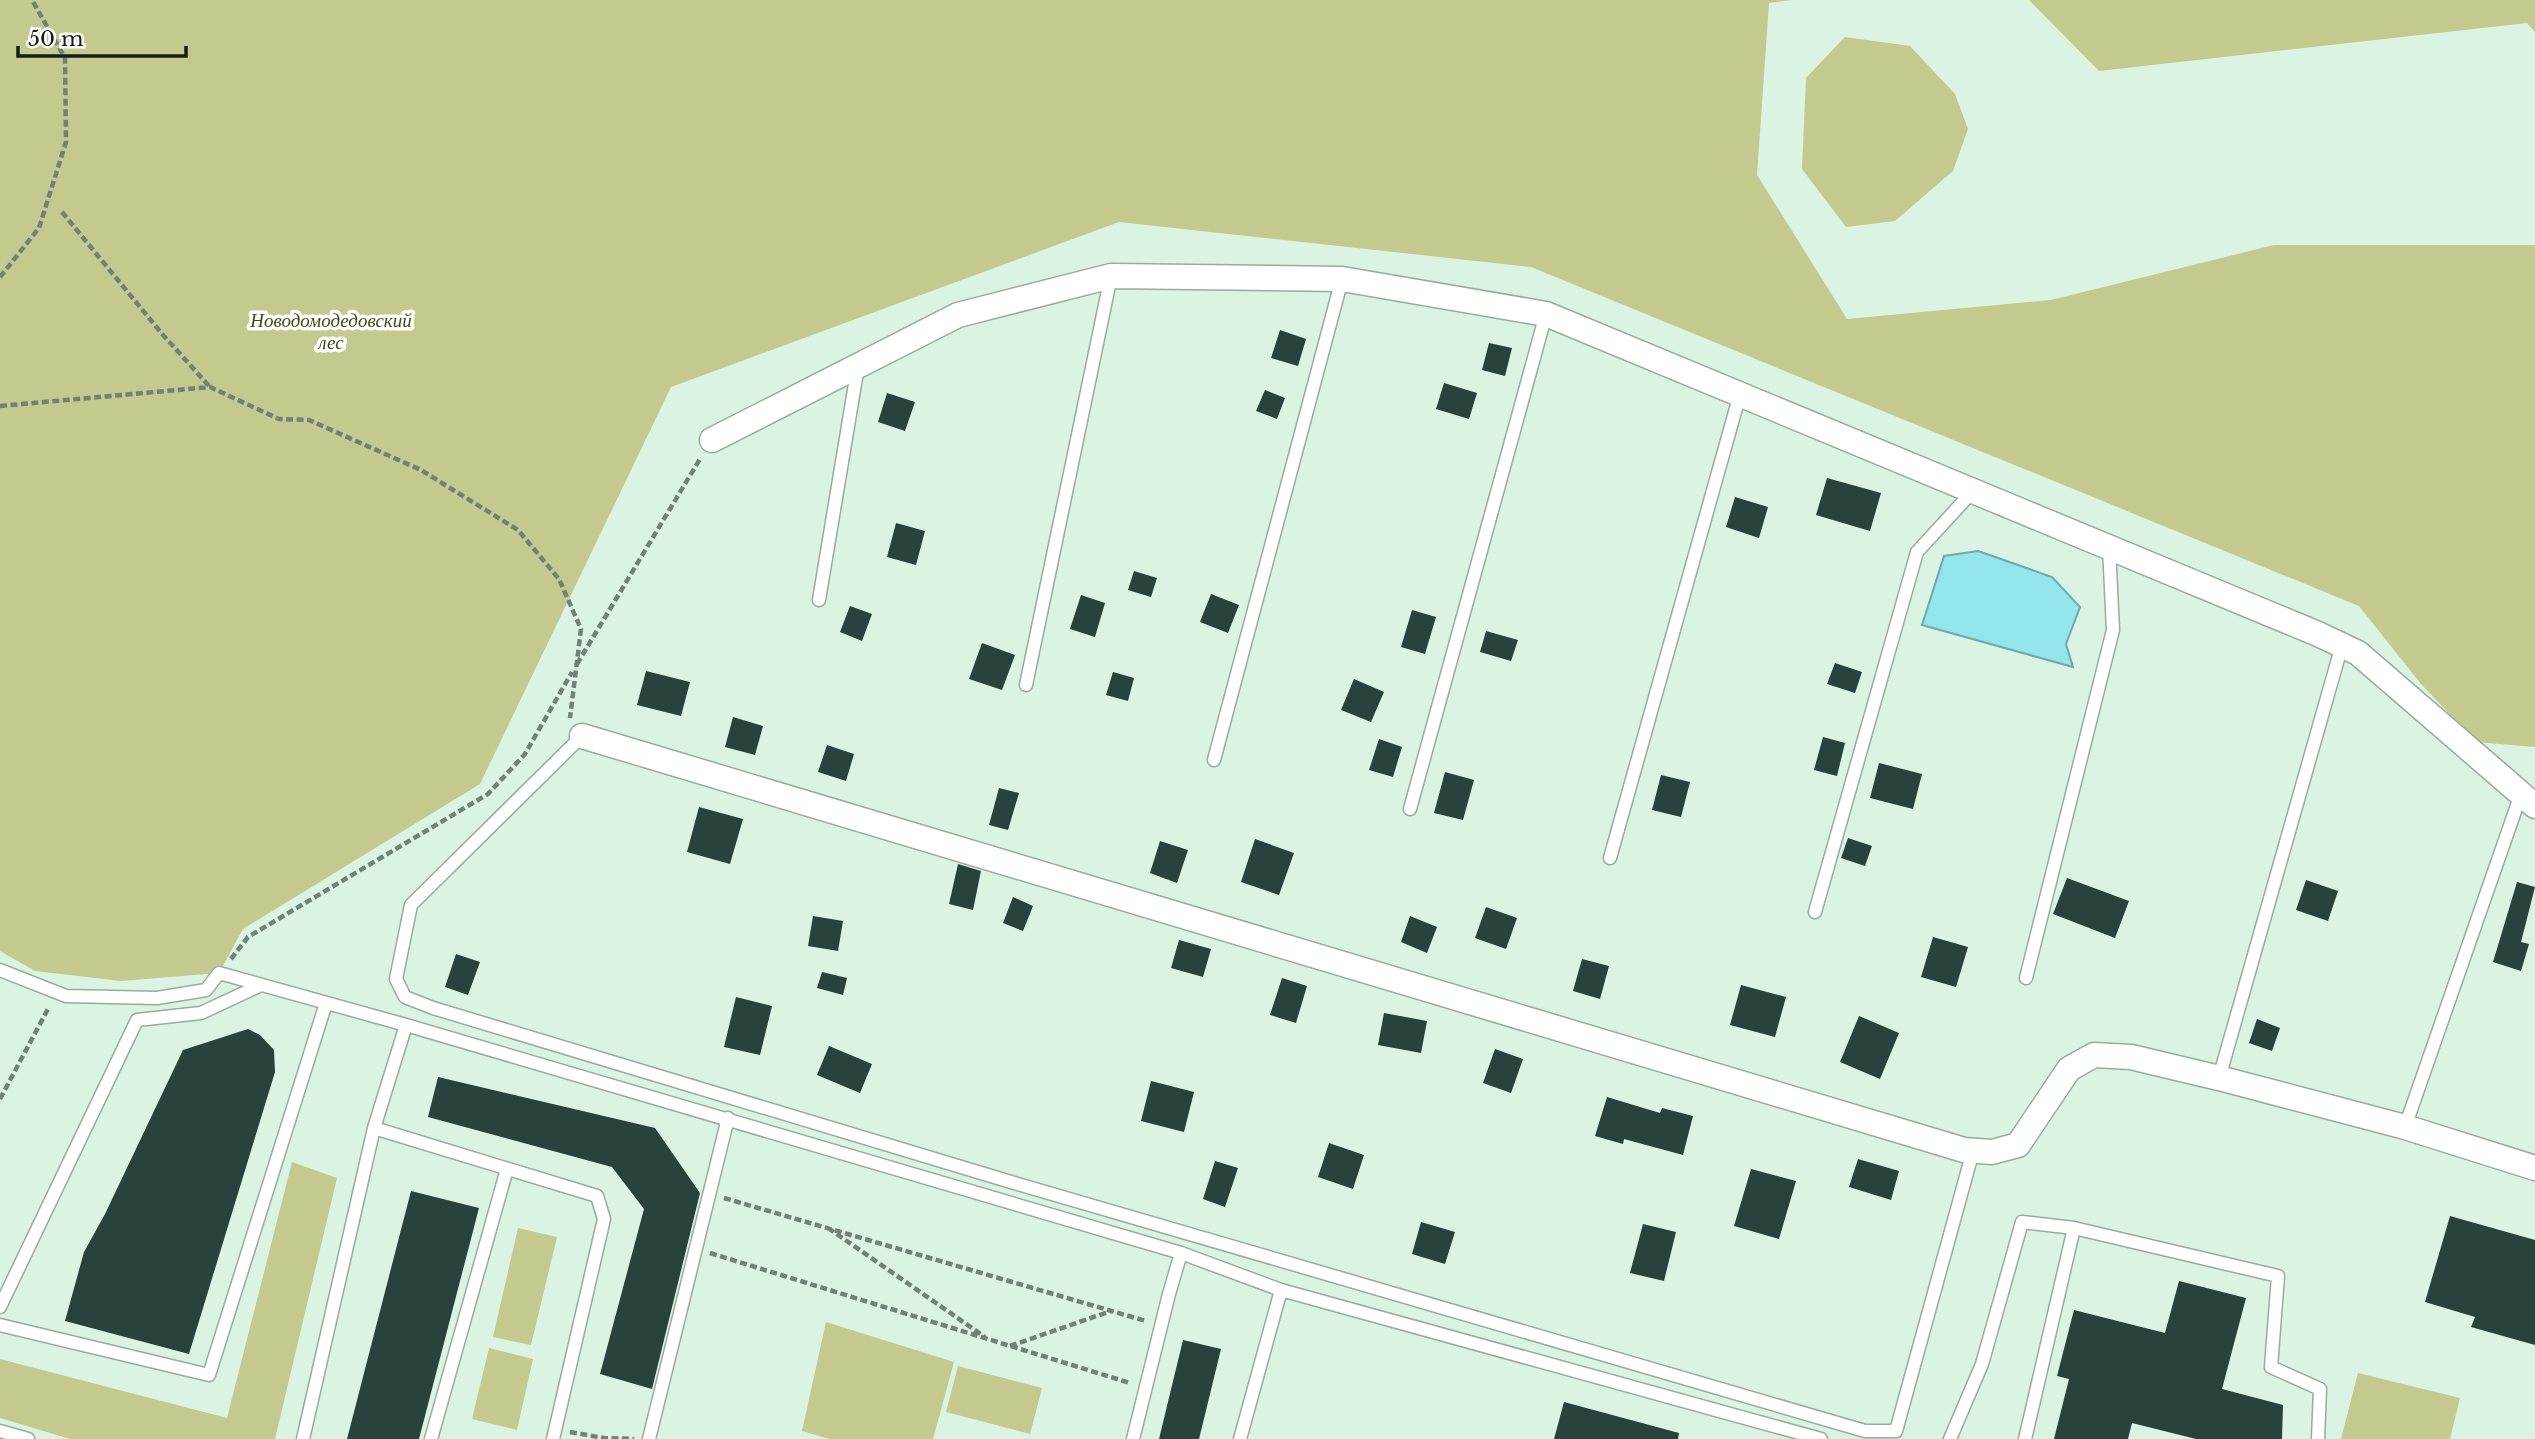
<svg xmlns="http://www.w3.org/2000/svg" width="2535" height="1439" font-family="'Libre Baskerville',serif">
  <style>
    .green { fill: #c4c98e }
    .water { fill: #93e5ec; stroke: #6da9ad; stroke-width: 2 }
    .building { fill: #28423c }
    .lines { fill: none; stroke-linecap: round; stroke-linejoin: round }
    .service-casing { stroke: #96ac9e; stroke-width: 15 }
    .minor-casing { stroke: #96ac9e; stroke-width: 27 }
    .path { stroke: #718177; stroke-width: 4.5; stroke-dasharray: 7 3.5; stroke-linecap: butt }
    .service { stroke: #fff; stroke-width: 12 }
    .minor { stroke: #fff; stroke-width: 24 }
    .labels { text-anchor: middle; stroke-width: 7; stroke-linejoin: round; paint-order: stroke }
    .park-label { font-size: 19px; font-style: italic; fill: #45471a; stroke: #fff }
  </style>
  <rect width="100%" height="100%" fill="#dbf3e3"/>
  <path class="green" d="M0,0H1792L1769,3L1757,175L1847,319L2051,300L2274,245H2535V747L2476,742L2421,684L2359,606L1531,267L1119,222L671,387L480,784L243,929L219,973L121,981L35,971L0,951Z
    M2029,0H2535V32L2527,23L2099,71Z
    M1845,37L1910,46L1955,94L1968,129L1953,171L1895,221L1846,227L1802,169L1806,78Z
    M292,1162L337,1178L275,1439H70L0,1418V1359L227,1418Z
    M518,1228L557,1237L531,1345L493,1337Z
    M826,1322L954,1362L933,1439H829L802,1431Z
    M489,1348L533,1359L517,1430L472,1419Z
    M958,1366L1042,1388L1030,1434L946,1412Z
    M2358,1373L2460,1398L2450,1439H2341Z"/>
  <path class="water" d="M1978,551L2052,577L2080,607L2066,644L2073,667L1922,625L1944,556Z"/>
  <path class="building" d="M1280,330L1306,339L1298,366L1271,358Z
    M1489,343L1512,348L1505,376L1482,370Z
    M1444,383L1477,393L1469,419L1436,409Z
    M1265,390L1285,398L1277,419L1256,411Z
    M887,393L915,402L905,431L878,422Z
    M1827,478L1881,493L1870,531L1816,515Z
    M1735,497L1768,507L1759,538L1726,527Z
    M896,523L925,531L916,565L887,557Z
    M1134,571L1157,578L1151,597L1128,590Z
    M1211,594L1239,605L1228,633L1200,622Z
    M1081,595L1105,603L1095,637L1070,629Z
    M850,606L872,614L862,641L840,632Z
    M1412,610L1436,617L1425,654L1401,647Z
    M1486,631L1518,640L1511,661L1480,652Z
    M982,643L1015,655L1002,690L969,679Z
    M1835,663L1862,672L1855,693L1827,684Z
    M646,671L690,682L681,716L637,705Z
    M1113,672L1134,678L1128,701L1106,695Z
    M1354,679L1384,692L1371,722L1341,710Z
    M733,717L763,726L755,755L725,747Z
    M1823,737L1845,743L1837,776L1814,770Z
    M1379,739L1402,747L1393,777L1369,770Z
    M827,745L854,754L846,781L818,772Z
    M1879,763L1922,774L1913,809L1870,798Z
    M1445,772L1474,780L1463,820L1434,813Z
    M1661,775L1690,782L1681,817L1652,810Z
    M999,788L1019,793L1008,830L989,825Z
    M699,807L743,819L730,864L687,852Z
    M1848,838L1872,846L1865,866L1841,858Z
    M1255,839L1294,853L1279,895L1241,882Z
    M1160,841L1188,850L1177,883L1150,873Z
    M958,864L981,871L973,910L949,904Z
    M2067,878L2129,901L2115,938L2053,914Z
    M2306,880L2338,891L2328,921L2296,910Z
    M2517,882L2535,887L2521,942L2529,944L2521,971L2493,962Z
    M1013,897L1033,906L1023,931L1003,923Z
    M1486,907L1517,918L1506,949L1475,938Z
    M813,916L843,921L838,951L808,946Z
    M1410,916L1437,927L1427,953L1401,942Z
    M1933,937L1968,947L1956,987L1921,977Z
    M1179,940L1211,949L1203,977L1171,968Z
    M456,954L480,962L468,995L445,987Z
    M1582,959L1609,966L1600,999L1573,991Z
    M822,972L847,978L843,995L817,988Z
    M1282,978L1307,986L1296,1023L1270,1015Z
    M1741,985L1786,997L1775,1037L1730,1025Z
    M736,997L772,1006L760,1055L724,1047Z
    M1384,1013L1427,1021L1421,1053L1378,1045Z
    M1859,1016L1899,1033L1880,1079L1840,1062Z
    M2257,1019L2280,1028L2272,1051L2249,1043Z
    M248,1029L260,1035L274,1050L275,1072L189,1354L65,1321L84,1252L105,1214L183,1050Z
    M829,1046L872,1064L860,1093L817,1075Z
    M1495,1049L1523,1059L1511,1093L1483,1083Z
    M438,1077L655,1128L700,1193L652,1389L600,1374L644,1209L612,1167L428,1117Z
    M1151,1081L1194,1092L1184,1132L1141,1121Z
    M1607,1097L1660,1113L1662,1108L1693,1116L1683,1155L1624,1139L1623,1144L1595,1136Z
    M1329,1143L1364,1155L1353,1189L1318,1177Z
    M1858,1159L1899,1171L1891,1200L1849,1187Z
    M1215,1161L1238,1168L1225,1207L1203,1199Z
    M1751,1169L1796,1181L1779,1239L1734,1226Z
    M411,1191L479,1208L419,1439H347Z
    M2450,1216L2535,1240V1345L2471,1327L2475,1317L2425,1302Z
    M1421,1222L1455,1232L1445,1264L1412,1254Z
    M1643,1224L1676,1232L1664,1281L1630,1273Z
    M2179,1281L2246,1298L2222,1389L2283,1405L2282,1439H2196L2132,1423L2128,1439H2054L2069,1379L2057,1376L2074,1310L2165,1333Z
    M1183,1340L1221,1349L1199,1439H1159Z
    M1564,1402L1679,1433L1678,1439H1554Z"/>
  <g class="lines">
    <defs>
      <path id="service" d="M819,600L858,366
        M1026,685L1111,276
        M582,736L411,905L396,979L405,997L433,1008L1011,1182L1865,1431H1896L1973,1151
        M1214,760L1342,279
        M1410,809L1546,314
        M1610,858L1740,394
        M1815,912L1917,552L1973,491
        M0,970L66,996L157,998L206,990L219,973L406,1025L1181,1253L1281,1290L1821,1439
        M2026,978L2113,630L2109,547
        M406,1025L374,1128L597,1196L604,1219L553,1439
        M2219,1078L2342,645
        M2405,1127L2521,794
        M0,1307L137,1020L201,1013L261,985
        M0,1325L209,1375L326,1003
        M0,1431L28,1439
        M303,1439L374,1128
        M431,1439L507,1169
        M649,1439L728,1118
        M1133,1439L1169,1294L1181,1253
        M1240,1439L1281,1290
        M1950,1439L1982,1364L2022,1222L2074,1228
        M2025,1439L2074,1228L2278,1276L2271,1367L2320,1389L2318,1439"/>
      <path id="minor" d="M712,440L958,315L1111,276L1342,279L1546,314L2318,634L2358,653L2535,806
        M582,736L1964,1150L1992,1152L2018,1145L2069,1069L2094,1055L2131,1057L2219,1078L2405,1127L2535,1168"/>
    </defs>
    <use href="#service" class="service-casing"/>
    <use href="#minor" class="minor-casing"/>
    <path class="path" d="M62,212L163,335L210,387
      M0,277L39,228L66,142L65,58L32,0
      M0,406L210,387L279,419L309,420L421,470L518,530L559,579L581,629L570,718
      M577,664L700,459
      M231,959L248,937L488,794L525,754L572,672
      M0,1099L49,1007
      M724,1198L1146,1321
      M828,1228L985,1337
      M710,1253L1130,1383
      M1010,1346L1111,1311
      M570,1432L604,1438L634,1439"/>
    <use href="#service" class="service"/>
    <use href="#minor" class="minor"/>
  </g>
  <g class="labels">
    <g class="park-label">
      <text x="331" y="327">Новодомодедовский<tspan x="331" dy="22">лес</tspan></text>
    </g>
  </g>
  <path d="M18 46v10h168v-10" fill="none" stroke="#151e19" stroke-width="3.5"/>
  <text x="28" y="46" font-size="21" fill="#151e19" stroke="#ffffff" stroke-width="5" paint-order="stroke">50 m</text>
</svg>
